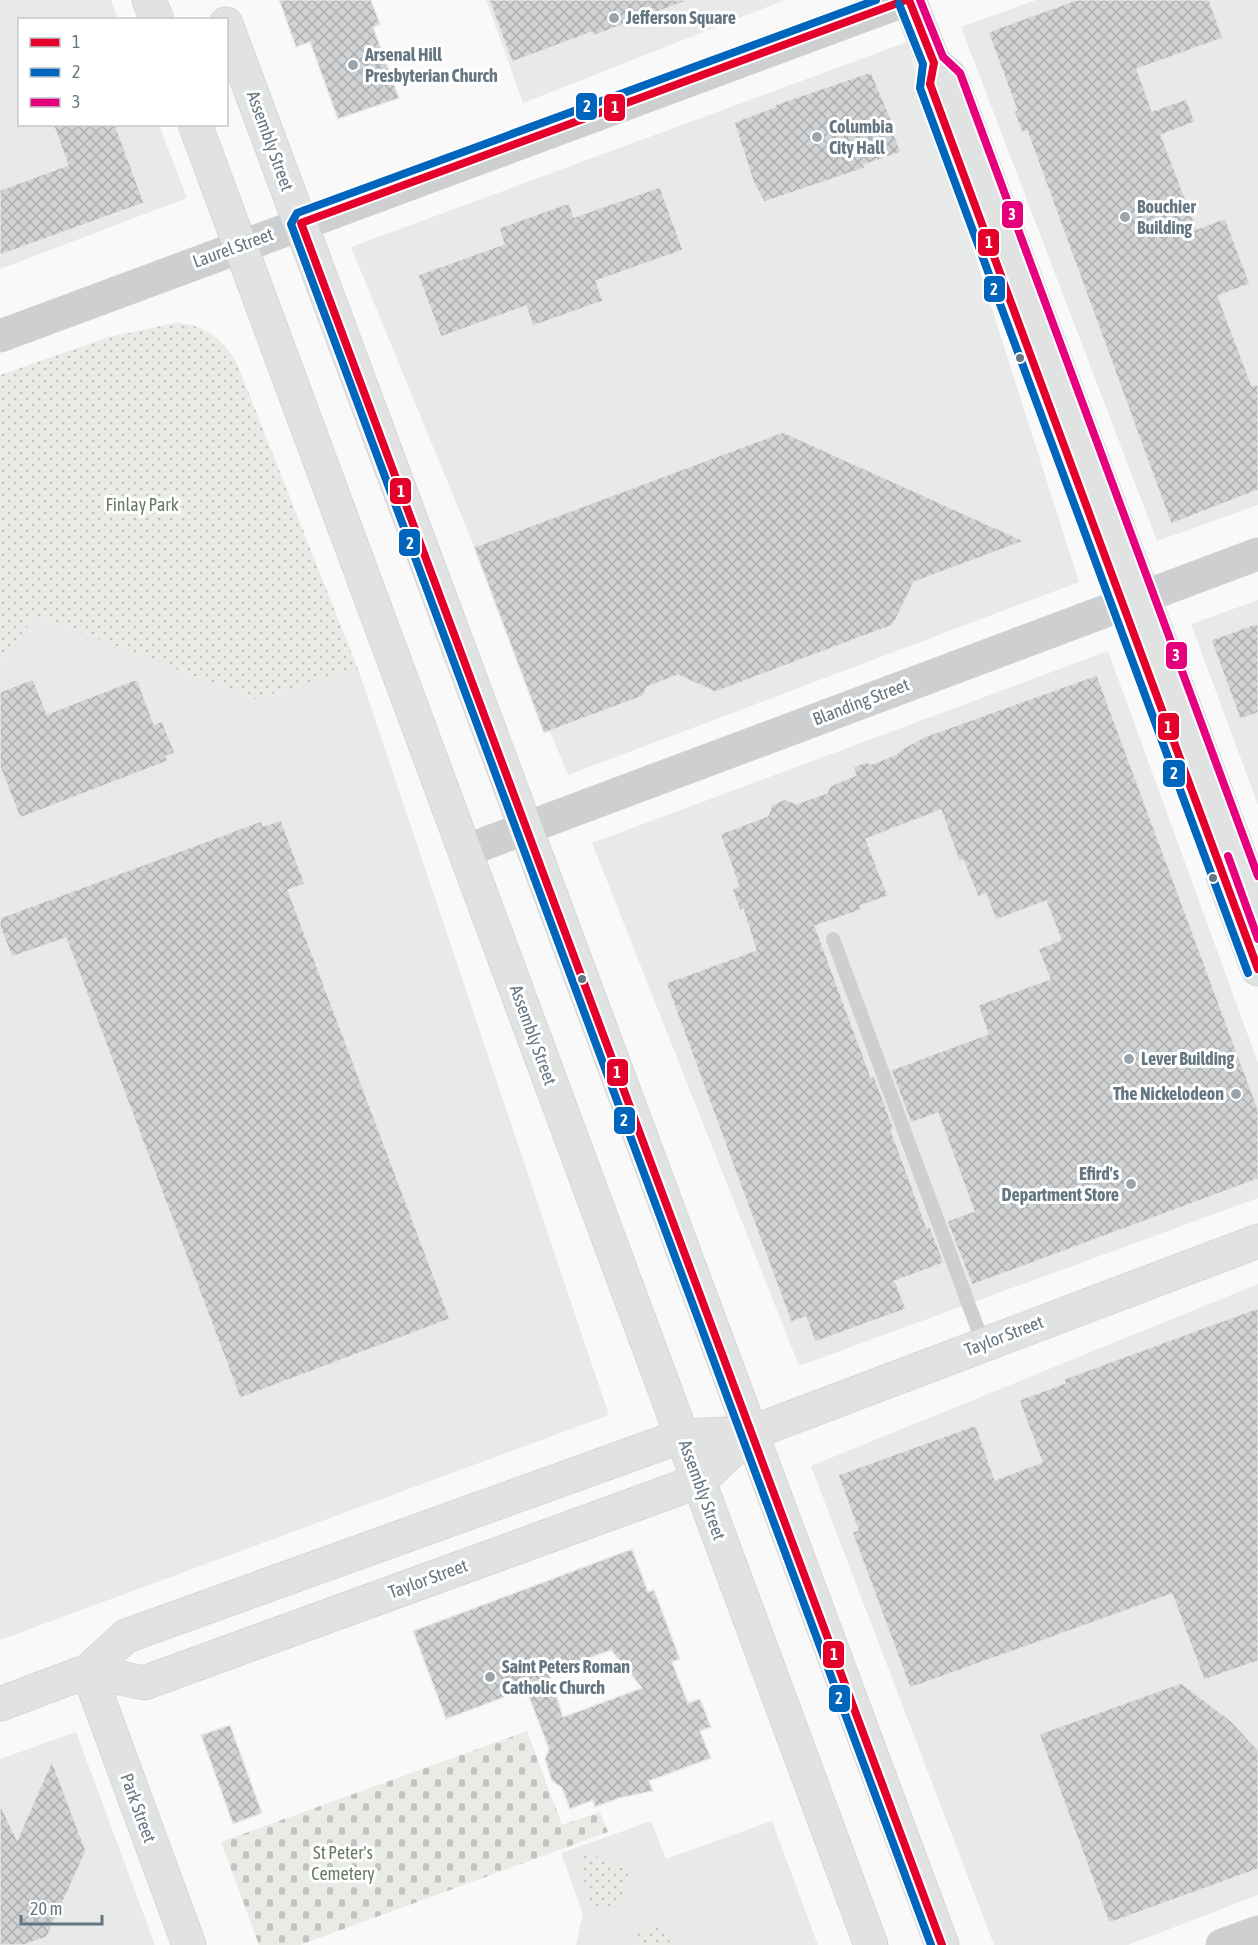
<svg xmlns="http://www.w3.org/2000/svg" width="1258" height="1945" font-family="'Asap Condensed',sans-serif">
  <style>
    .built { fill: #e8e9e9 }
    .cemetery { fill: url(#cemetery-stones) }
    .park { fill: url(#park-dots) }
    .building { fill: url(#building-cross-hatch); stroke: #e8e8e8; stroke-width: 1.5; fill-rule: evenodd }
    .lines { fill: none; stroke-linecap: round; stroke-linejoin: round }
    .secondary-casing { stroke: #d5d6d7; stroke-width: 35 }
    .primary-casing { stroke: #d5d6d7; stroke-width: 35 }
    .service { stroke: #cecfd0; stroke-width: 14 }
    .tertiary { stroke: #cecfd0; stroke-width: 33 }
    .secondary { stroke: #e1e2e2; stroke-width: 33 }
    .primary { stroke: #e1e2e2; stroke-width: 33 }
    .bus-1-casing { stroke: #fff; stroke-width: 12 }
    .bus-2-casing { stroke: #fff; stroke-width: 12 }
    .bus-3-casing { stroke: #fff; stroke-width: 12 }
    .bus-1 { stroke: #e4002b; stroke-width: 8 }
    .bus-2 { stroke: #0065bd; stroke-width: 8 }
    .bus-3 { stroke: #e5007d; stroke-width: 8 }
    .poi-dot { fill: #99a4ac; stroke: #fff; stroke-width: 2 }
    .bus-dot { fill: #657683; stroke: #fff; stroke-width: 2 }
    .labels { text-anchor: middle; stroke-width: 6; stroke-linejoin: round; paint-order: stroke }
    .poi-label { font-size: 18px; font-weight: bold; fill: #657683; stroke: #fff; text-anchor: start }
    .street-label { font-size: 18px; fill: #657683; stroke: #fff }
    .park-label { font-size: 18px; fill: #687a64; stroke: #fff }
    .line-badge { stroke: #fff; stroke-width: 2 }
    .badge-label { font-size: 16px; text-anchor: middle; font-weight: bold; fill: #fff }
  </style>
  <defs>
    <pattern id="cemetery-stones" width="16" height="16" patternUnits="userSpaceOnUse" patternTransform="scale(1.5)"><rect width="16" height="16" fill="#e8ebe6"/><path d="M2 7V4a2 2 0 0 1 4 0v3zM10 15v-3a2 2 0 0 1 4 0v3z" fill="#c0c3c0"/></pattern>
    <pattern id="park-dots" width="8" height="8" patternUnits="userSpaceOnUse" patternTransform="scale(1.5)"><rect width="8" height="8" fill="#e8ebe6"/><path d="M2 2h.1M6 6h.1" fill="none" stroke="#c0c3c0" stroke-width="1.8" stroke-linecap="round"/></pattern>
    <pattern id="building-cross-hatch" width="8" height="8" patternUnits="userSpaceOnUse" patternTransform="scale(1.5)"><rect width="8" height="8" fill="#d0d2d3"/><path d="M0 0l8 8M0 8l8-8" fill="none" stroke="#acafb1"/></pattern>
  </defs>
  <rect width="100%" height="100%" fill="#f9f9f9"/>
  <path class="built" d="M0,0H111L118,19L20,20V124L159,125L187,198L0,269Z
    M486,0H785L523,103Z
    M1036,0H1258V505L1157,541L961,27Z
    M907,42L1079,582L568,775L351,247Z
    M1258,600V805L1191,624Z
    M36,615L254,699L358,669L609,1415L0,1640V664Z
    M1108,651L1258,1063V1198L799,1366L592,843Z
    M1258,1284V1895L1128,1945H994L811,1466Z
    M76,1732L155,1945H0V1759Z
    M651,1821L666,1859L772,1821L818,1945H576L583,1914L561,1853Z"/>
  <path class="cemetery" d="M527,1731L562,1825L600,1812L608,1832L300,1945H259L221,1842Z"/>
  <path class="park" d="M175,323C203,324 221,337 236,361L358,669L254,699L36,615L0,664V375L109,337Z
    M592,1855L626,1870L629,1878L618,1904L609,1909L598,1908L589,1900L580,1863L585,1856Z
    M661,1925L665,1927L671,1945H635L633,1935Z"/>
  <path class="building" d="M279,0H371L380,24L373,27L399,98L338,119L310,42L296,47Z
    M489,0H684V2L593,36L592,32L512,62Z
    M1076,0H1209L1223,38L1137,69L1152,111L1186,99L1195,122L1161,135L1197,229L1225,218L1250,284L1218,296L1252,386L1258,384V490L1171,524L1027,131L1022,133L1014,111L1017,110L988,32Z
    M871,72L895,128L892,129L901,152L864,165L865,168L764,202L753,181L734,122L775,107L774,105Z
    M53,124H115L144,203L0,255V190L68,165Z
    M660,187L683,250L596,281L603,301L533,326L526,306L441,337L418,275L504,244L499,228L569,203L574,217Z
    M783,432L1024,541L914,582L893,625L715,692L678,675L647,687L643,696L544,733L474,547Z
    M1258,623V713L1240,719L1211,640Z
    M1097,675L1258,1109V1179L972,1285L947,1221L974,1211L938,1113L911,1123L891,1070L988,1034L978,1005L1050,979L1038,949L1061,940L1046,901L996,920L986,894L978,897L963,860L959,861L941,810L866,839L888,896L860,906L861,910L815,926L871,1077L874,1076L894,1129L891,1130L927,1228L930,1227L944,1263L895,1281L906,1309L815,1342L806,1317L791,1322L666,983L756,950L743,909L740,911L732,889L739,886L720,834L768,816L772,805L785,799L796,804L827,793L830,786L856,775L853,767L866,762L872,764L897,754L900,750L924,737Z
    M33,679L47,714L137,679L154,724L162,721L175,753L166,756L168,761L20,818L0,767V692Z
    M281,820L305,884L288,890L450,1319L240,1398L66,938L12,957L0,927V918L261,821L263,826Z
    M1258,1308V1661L1204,1680L1172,1594L910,1688L852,1532L858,1530L838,1475L976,1425L995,1480L1042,1462L1019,1400L1065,1383L1064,1379Z
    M632,1549L648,1592L654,1590L680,1659L672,1662L688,1703L700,1699L711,1727L700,1731L711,1758L649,1781L653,1791L619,1798L595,1807L593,1800L570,1809L562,1788L552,1781L545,1759L549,1749L526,1689L446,1719L413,1631ZM611,1650L642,1688L563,1717L549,1673Z
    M1181,1683L1231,1721L1258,1750V1869L1109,1923L1039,1734Z
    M230,1725L262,1813L233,1824L201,1735Z
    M52,1761L86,1851L47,1937L24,1945H0V1804L17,1840Z"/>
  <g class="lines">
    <defs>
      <path id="secondary" d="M909,0L934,63L950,77L1258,906
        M1223,876L1258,969
        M88,1671L144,1683L699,1481L751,1433
        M88,1671L189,1945
        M0,1704L88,1671L126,1636L682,1436L751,1433L1258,1241"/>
      <path id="primary" d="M149,0L157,20
        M226,24L942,1945
        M195,124L871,1945"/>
    </defs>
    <use href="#secondary" class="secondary-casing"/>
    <use href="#primary" class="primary-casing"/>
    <path class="service" d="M833,939L983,1343"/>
    <path class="tertiary" d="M0,336L906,0
      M465,851L1258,554
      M1222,1945L1258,1932"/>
    <use href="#secondary" class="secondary"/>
    <use href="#primary" class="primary"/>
    <defs>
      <path id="bus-1" d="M906,0L301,223L942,1945
        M909,0L934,63L930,84L1258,969"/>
      <path id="bus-2" d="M876,0L297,213L291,224L931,1945
        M899,4L923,64L920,88L1248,973"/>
      <path id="bus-3" d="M920,0L943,57L960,73L1258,876
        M1228,856L1258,939"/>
    </defs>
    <use href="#bus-1" class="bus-1-casing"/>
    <use href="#bus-2" class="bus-2-casing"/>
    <use href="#bus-3" class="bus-3-casing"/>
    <use href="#bus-1" class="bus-1"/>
    <use href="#bus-2" class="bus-2"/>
    <use href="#bus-3" class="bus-3"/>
  </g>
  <g class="poi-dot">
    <circle cx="614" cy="18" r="6"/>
    <circle cx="353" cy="65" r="6"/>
    <circle cx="817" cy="137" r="6"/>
    <circle cx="1125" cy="217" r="6"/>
    <circle cx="1129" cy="1059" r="6"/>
    <circle cx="1236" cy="1094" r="6"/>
    <circle cx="1131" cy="1184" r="6"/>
    <circle cx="490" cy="1677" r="6"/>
  </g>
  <g class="bus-dot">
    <circle cx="1020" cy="358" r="5"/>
    <circle cx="1213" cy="878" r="5"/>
    <circle cx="582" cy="979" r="5"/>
  </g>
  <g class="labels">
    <g class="poi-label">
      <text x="626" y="24">Jefferson Square</text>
      <text x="365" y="61">Arsenal Hill<tspan x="365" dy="21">Presbyterian Church</tspan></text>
      <text x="829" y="133">Columbia<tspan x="829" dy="21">City Hall</tspan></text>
      <text x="1137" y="213">Bouchier<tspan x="1137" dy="21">Building</tspan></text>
      <text x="1141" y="1065">Lever Building</text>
      <text x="1224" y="1100" text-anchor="end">The Nickelodeon</text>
      <text x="1119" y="1180" text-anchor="end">Efird's<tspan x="1119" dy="21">Department Store</tspan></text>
      <text x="502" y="1673">Saint Peters Roman<tspan x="502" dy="21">Catholic Church</tspan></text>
    </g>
    <g class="street-label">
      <text transform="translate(270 141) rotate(70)" y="6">Assembly Street</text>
      <text transform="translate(233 248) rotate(-20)" y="6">Laurel Street</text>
      <text transform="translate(861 702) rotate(-21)" y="6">Blanding Street</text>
      <text transform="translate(533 1035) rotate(70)" y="6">Assembly Street</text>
      <text transform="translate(1004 1336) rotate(-21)" y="6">Taylor Street</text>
      <text transform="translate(702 1490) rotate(70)" y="6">Assembly Street</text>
      <text transform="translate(428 1579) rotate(-20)" y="6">Taylor Street</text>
      <text transform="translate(138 1808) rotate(70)" y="6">Park Street</text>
    </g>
    <g class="park-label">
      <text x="142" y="511">Finlay Park</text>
      <text x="343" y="1859">St Peter's<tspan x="343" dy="21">Cemetery</tspan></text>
    </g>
  </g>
  <g class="line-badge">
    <rect x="575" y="92" width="23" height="29" rx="6" fill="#0065bd"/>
    <rect x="603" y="93" width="23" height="29" rx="6" fill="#e4002b"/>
    <rect x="1001" y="200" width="23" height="29" rx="6" fill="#e5007d"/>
    <rect x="977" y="228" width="23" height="29" rx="6" fill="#e4002b"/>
    <rect x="983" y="275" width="23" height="28" rx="6" fill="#0065bd"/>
    <rect x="389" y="477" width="23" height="28" rx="6" fill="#e4002b"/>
    <rect x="398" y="528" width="23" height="29" rx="6" fill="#0065bd"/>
    <rect x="1165" y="641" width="23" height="29" rx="6" fill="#e5007d"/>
    <rect x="1157" y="712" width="23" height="29" rx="6" fill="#e4002b"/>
    <rect x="1162" y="759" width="24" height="29" rx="6" fill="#0065bd"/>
    <rect x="606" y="1058" width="23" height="29" rx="6" fill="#e4002b"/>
    <rect x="613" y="1106" width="23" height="29" rx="6" fill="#0065bd"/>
    <rect x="822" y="1640" width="23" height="29" rx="6" fill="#e4002b"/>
    <rect x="828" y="1684" width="23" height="29" rx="6" fill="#0065bd"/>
  </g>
  <g class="badge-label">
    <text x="587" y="112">2</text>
    <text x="615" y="113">1</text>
    <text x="1012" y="220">3</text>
    <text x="989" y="248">1</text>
    <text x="994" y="295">2</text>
    <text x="401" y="497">1</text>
    <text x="410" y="549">2</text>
    <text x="1176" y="661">3</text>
    <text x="1168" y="733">1</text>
    <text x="1174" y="779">2</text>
    <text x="617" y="1078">1</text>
    <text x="624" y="1126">2</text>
    <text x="834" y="1660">1</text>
    <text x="839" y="1704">2</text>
  </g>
  <rect x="18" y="18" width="210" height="108" fill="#ffffff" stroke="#c1c8cd" stroke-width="1.5"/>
  <rect x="30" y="38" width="30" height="9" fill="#e4002b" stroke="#c1c8cd" stroke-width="1.5"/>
  <text x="72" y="48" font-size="18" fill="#657683">1</text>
  <rect x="30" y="68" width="30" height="9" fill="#0065bd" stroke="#c1c8cd" stroke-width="1.5"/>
  <text x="72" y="78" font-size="18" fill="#657683">2</text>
  <rect x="30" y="98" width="30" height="9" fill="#e5007d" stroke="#c1c8cd" stroke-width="1.5"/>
  <text x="72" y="108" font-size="18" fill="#657683">3</text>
  <path d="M21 1915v9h81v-9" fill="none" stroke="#657683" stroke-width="3"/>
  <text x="30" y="1915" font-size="18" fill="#657683" stroke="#ffffff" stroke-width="4.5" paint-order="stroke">20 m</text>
</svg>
